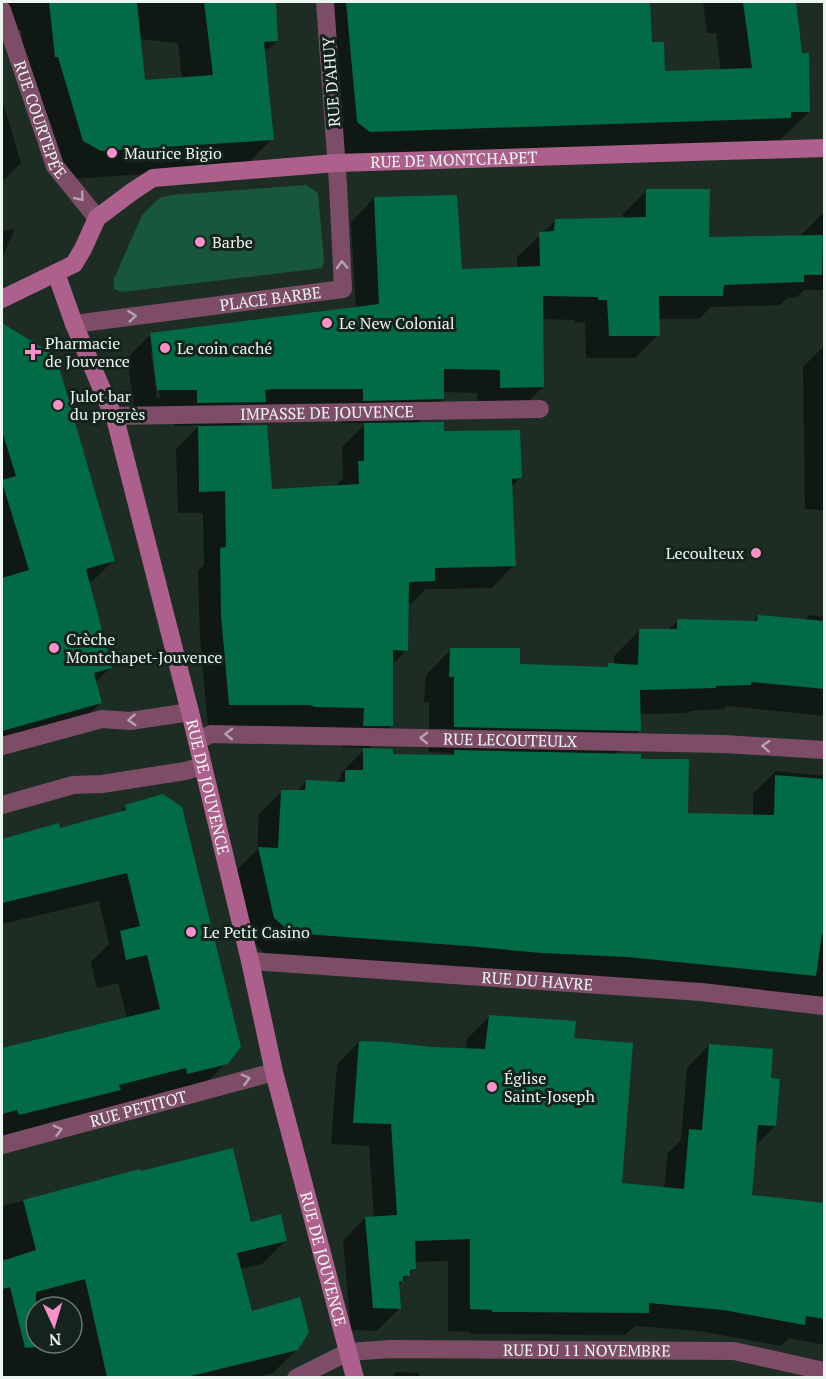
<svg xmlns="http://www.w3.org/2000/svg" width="826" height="1379" font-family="'PT Serif',serif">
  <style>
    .green { fill: #18573c }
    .shadow { fill: #0007; fill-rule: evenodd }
    .building { fill: #006b46 }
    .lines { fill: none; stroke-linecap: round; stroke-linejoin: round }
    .lane { stroke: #7d4d67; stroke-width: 18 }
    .street { stroke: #7d4d67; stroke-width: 18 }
    .secondary { stroke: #ac608b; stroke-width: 18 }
    .oneway { stroke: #b4a2ac }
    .poi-dot { fill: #f990ca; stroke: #14231b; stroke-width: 2 }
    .labels { text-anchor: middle; stroke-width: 6; stroke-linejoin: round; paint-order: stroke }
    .street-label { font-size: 16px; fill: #ecf6f0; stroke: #14231b }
    .poi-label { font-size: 16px; fill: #ecf6f0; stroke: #14231b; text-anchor: start }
  </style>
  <rect width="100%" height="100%" fill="#1d2d24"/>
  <path class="green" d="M306,185L318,193L324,262L322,268L122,292L114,289V279L142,215L159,198L171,195Z"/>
  <path class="shadow" d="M5,2H274L277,41L263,54L272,139L244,167L72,179L55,169L27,85L21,30H14ZM139,39L178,43L182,79L144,82Z
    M316,2H794L809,112L780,140H768L762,146L341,159ZM703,2L707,33H716L721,71L664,72L650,43L648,3Z
    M2,99L21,163L2,182Z
    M646,191L708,239L799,237L822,214H824V290H804L797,297L787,298L780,305L711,307L699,319H658V335L635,358H586L585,322L575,323V320L542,319L543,387L520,410H478L477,393L443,392V399L418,424L443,433L520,478L511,487L514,565L492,588L425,589L412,603H407L406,650L392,665L391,726L367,750L391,756H449L453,753L429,752V702H424L426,675L451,649L518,665L606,668L609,665H614V656L639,631L668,630L678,621L753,622L758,616L804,621L809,615L824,617V716L727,706L724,709L691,711L689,713L639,714V731L615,755L640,760L686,815L753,816V794L776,771L824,776V1001L268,956L252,941L236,871L257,850L259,814L282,791L296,792L306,782L335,783L341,777V773L366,748L342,747V730L208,726L200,638L198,571L204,565L203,513H178L176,449L200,425L174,426V412L135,413L127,358L150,335L356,309L351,222L374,198L460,270L517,268V257L555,221L623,219V214ZM151,352H154L160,398H157ZM254,412H341V423H366L342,447L343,478L337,484V486L270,491L239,427Z
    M15,229L2,258V231Z
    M12,331L113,561L93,581L88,582L111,667L95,683L100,703L80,723L2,744V332Z
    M823,347H824V510L805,509L803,367Z
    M126,806L226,1063L197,1092L2,1141V1050L127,1019L118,983L97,988L91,962L109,944L99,901L2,924V840L58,825L59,830L118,814Z
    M490,1016L573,1039L620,1184L664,1188L668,1153L681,1140L687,1068L709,1045L769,1080L775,1126L755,1146L751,1196L824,1205V1345L789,1338L781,1346L700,1331L635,1326L625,1335L471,1334L470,1332L448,1331V1261L414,1262L415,1269L398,1286L399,1309L377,1331L351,1330L343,1241L365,1218H374L369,1146L331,1144L337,1065L359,1042L466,1050L467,1039Z
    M139,1171L286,1240L262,1264L240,1269L251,1313L297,1349L273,1373L255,1378H2V1282L8,1276L19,1259H2V1206ZM36,1307H72V1343H36Z
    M396,1372L419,1373V1378H391Z
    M542,1376L580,1378H541Z"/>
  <path class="building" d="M49,2H137L145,80L213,75L204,2H276L278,41L264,42L274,140L101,151L83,141L58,57H55Z
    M346,2H650L652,42H664L665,71L752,68L743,2H796L802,53H809L810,112H791V118L370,132L357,122Z
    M646,189H710L709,237L823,235L822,275H804V282L724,285L723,296H659L660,336H609L607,300H598V297L543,296L544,387L500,388V370L444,369V399L363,401V389H273L265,390L266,402L197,403V390H157L150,333L379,304L374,197L457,195L462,269L540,266L539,232L554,231L555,219L646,217Z
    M2,323L56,356L115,561L86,569L112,668L94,673L102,703L2,731V578L29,570L2,482V480L16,476L2,431Z
    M444,422V431L520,430L522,478L512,479L516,566L435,568V581L409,582L408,651L393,650V726H363L364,708L314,707L311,705H229L221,615L220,548L226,547L225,491L199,492L198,426L267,425L272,489L359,484L358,461H364V423Z
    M758,615L825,621V689L751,682V685L716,686V688L640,690L641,731L454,727V677H449L450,648H520V664L608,667V663L638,665L639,629H677V619L757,621Z
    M363,748L393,749V754L454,755V750L641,754V759H689L688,813L774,815L775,775L825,779V934H822L816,976L627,957L541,953L467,946L291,933L274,918L258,847L278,848L281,790H305L306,780L345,782V770H363Z
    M163,794L182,807L241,1047L228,1064L187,1074L186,1068L119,1085L121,1090L19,1115L17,1110L2,1114V1048L160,1009L147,955L126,960L120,931L140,926L127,873L2,903V839L59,823L60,828L126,810L125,805Z
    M489,1015L576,1021L574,1038L633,1043L622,1183L684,1189L689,1129L702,1130L709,1044L773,1049L771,1078L780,1079L776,1126L758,1125L752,1195L825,1203V1319L806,1316L805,1325L723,1310L649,1303V1313L492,1312V1310L470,1309V1239L415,1241L416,1269L410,1270V1276H403V1282L399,1281L401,1309L373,1308L365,1217L397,1215L391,1124L353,1123L359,1041L388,1042L432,1047L485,1049Z
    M233,1148L251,1222L281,1214L287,1241L237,1253L252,1311L300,1297L309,1332L298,1350L187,1377H107L85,1279L36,1292V1347L25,1348L10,1287L2,1289V1261L36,1250L23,1200L140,1169L141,1171Z"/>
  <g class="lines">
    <path class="lane" d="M2,746L102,719L130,721L190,712"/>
    <g class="street">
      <path id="s1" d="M2,10L55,166L97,218"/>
      <path id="s2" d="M74,324L343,289L338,184L325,2"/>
      <path id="s3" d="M114,416L540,409"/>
      <path id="s4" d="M197,741L211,734L724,744L824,750"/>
      <path d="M2,805L73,785L102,784L185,771L203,766"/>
      <path id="s5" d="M250,961L701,992L824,1006"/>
      <path id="s6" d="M2,1145L274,1072"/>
      <path id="s7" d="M296,1378L348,1352L391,1349L734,1351L824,1371"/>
    </g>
    <g class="secondary">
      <path id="s8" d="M56,273L74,324L116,422L190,712L250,961L274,1072L355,1378"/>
      <path id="s9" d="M2,299L74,264L83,249L97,218L133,191L153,178L336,163L824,148"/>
    </g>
  </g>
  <defs><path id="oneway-chevron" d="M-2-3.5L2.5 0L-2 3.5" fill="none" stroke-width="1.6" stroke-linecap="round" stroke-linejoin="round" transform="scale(1.5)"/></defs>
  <g class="oneway">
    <use href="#oneway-chevron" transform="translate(80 197) rotate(51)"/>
    <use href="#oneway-chevron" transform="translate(342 265) rotate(-92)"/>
    <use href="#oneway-chevron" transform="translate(132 316) rotate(-7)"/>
    <use href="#oneway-chevron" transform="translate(132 720) rotate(176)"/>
    <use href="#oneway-chevron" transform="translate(229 734) rotate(-179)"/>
    <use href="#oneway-chevron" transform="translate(424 738) rotate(-179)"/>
    <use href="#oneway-chevron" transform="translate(766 746) rotate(-176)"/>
    <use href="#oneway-chevron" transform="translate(246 1079) rotate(-15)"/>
    <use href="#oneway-chevron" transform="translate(58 1130) rotate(-15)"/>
  </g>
  <g class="poi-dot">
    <circle cx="112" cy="153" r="6"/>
    <circle cx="200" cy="242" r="6"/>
    <circle cx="327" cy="323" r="6"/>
    <circle cx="165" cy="348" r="6"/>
    <path d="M30 343h6v6h6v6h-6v6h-6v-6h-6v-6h6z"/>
    <circle cx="58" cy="405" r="6"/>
    <circle cx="756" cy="553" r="6"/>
    <circle cx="54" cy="648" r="6"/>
    <circle cx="191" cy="932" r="6"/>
    <circle cx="492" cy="1087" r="6"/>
  </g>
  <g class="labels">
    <g class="street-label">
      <text transform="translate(331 82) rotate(-94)" y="6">RUE D'AHUY</text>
      <text dy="6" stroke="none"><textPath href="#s1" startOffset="116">RUE COURTEPÉE</textPath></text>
      <text dy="6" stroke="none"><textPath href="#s9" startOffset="502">RUE DE MONTCHAPET</textPath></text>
      <text dy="6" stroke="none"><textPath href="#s2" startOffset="198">PLACE BARBE</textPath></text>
      <text dy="6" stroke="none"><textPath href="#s3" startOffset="213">IMPASSE DE JOUVENCE</textPath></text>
      <text dy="6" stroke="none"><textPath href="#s4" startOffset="315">RUE LECOUTEULX</textPath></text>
      <text dy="6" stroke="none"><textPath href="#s8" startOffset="537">RUE DE JOUVENCE</textPath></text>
      <text dy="6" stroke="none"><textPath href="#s5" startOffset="288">RUE DU HAVRE</textPath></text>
      <text dy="6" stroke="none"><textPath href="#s6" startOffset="141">RUE PETITOT</textPath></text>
      <text dy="6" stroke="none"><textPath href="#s8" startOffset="1023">RUE DE JOUVENCE</textPath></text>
      <text dy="6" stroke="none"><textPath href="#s7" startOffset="297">RUE DU 11 NOVEMBRE</textPath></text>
    </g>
    <g class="poi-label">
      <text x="124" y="159">Maurice Bigio</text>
      <text x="212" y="248">Barbe</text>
      <text x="339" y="329">Le New Colonial</text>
      <text x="45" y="349">Pharmacie<tspan x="45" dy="18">de Jouvence</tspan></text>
      <text x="177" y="354">Le coin caché</text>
      <text x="70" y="402">Julot bar<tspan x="70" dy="18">du progrès</tspan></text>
      <text x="744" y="559" text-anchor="end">Lecoulteux</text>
      <text x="66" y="645">Crèche<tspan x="66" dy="18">Montchapet-Jouvence</tspan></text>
      <text x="203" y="938">Le Petit Casino</text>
      <text x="504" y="1084">Église<tspan x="504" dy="18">Saint-Joseph</tspan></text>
    </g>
  </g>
  <rect width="826" height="1379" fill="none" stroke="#ecf6f0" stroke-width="6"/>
  <g transform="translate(54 1325) rotate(176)"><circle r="28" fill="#14231b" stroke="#6a7770" stroke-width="1.5"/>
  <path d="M0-4.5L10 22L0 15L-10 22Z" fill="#f990ca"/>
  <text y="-9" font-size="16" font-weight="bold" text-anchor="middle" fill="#ecf6f0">N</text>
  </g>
</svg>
